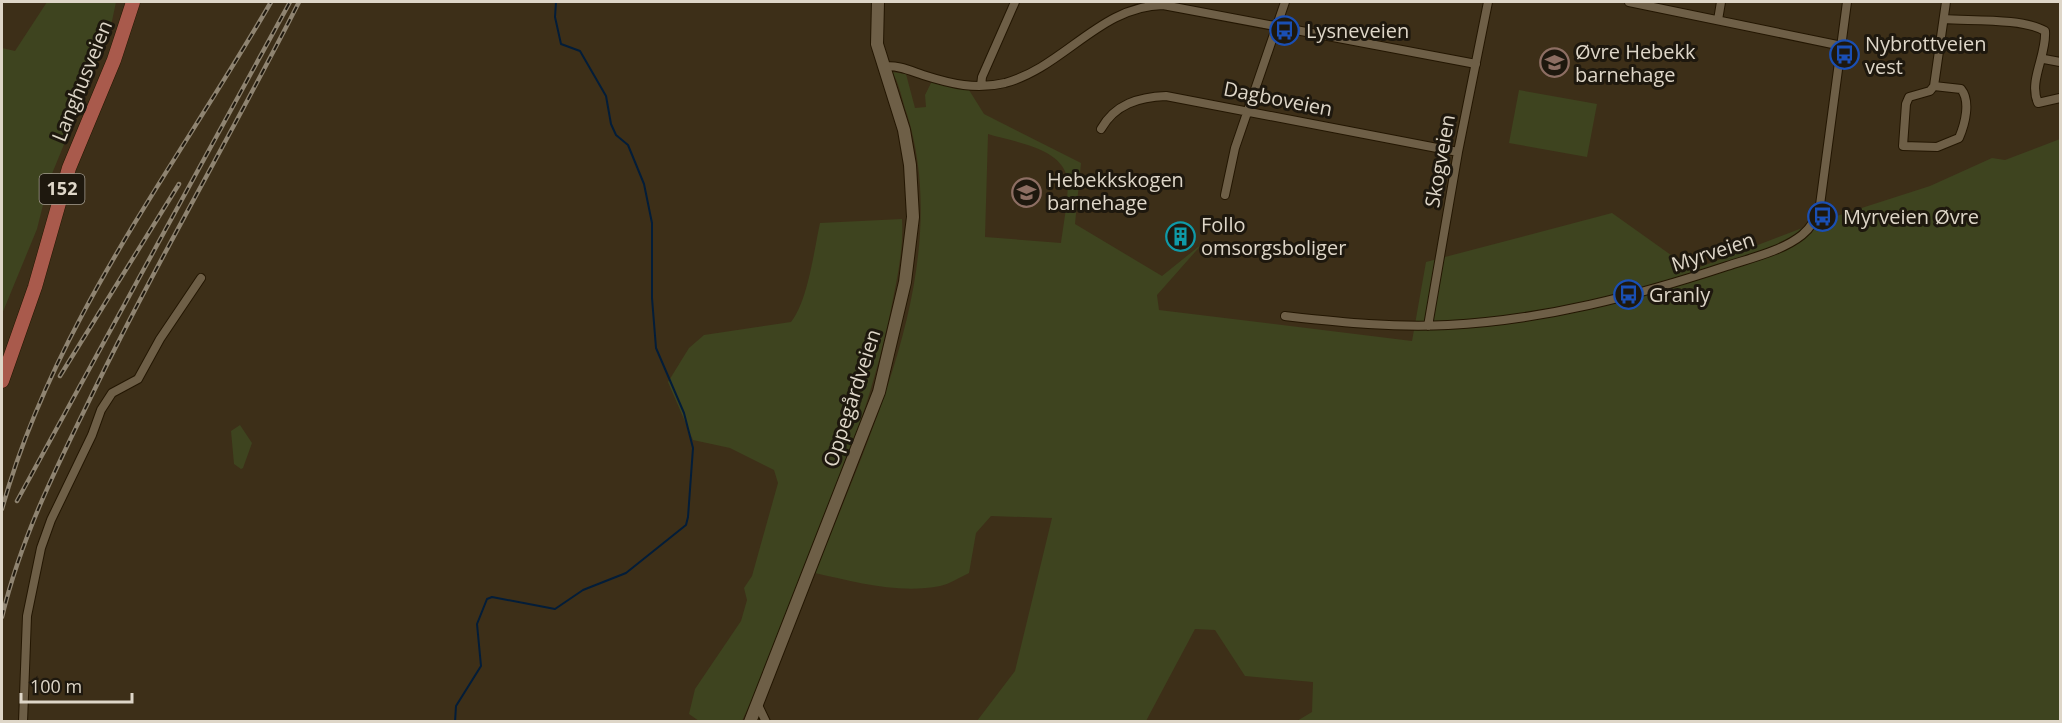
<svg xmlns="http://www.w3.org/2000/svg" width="2062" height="723" font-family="'Open Sans',sans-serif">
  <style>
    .green { fill: #3e441f; fill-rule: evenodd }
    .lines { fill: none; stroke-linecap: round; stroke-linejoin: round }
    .stream { stroke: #031d39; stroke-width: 2 }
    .minor-casing { stroke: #231602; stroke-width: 10 }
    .secondary-casing { stroke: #231602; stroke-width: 14 }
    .primary-casing { stroke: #231602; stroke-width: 15 }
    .minor { stroke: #6e5f47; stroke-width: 8 }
    .secondary { stroke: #6e5f47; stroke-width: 12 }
    .primary { stroke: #a95a4c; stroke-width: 14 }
    .rail-casing { stroke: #8f8471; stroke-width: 4.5 }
    .rail { stroke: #1e180e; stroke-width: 2; stroke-dasharray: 7; stroke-linecap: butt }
    .labels { text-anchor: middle; stroke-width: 6; stroke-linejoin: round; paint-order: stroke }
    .shield { fill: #1e180e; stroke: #a49d90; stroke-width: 1.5 }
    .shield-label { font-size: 18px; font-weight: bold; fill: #ded6c8 }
    .poi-label { font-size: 20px; fill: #ded6c8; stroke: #1e180e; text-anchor: start }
    .street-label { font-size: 20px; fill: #ded6c8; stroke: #1e180e }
  </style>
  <rect width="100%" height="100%" fill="#3d2f18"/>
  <path class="green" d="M47,2H116L112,21L93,74L49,181L37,229L2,314V48L15,51Z
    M892,72L906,74L915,108L926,107L925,95L932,81L969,90L984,114L1081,163L1075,224L1162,276L1203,243L1157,295L1159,310L1412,341L1426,262L1612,213L1692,270L1818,222L1930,186L1992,158L2005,160L2060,139V721H1297L1312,712L1313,682L1245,676L1215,630L1195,629L1146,721H977L1015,671L1052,518L991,516L976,533L969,573C960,577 950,584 940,586C899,594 855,582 815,573C870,433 954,266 907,114C902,101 900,84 892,72ZM988,134C1013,142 1060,147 1067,177C1070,189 1063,228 1061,243L985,237Z
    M1519,90L1597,104L1587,157L1509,143Z
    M902,219C904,251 896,283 890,314C863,444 801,573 753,697L742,721H699L689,714L695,689L741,621L747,600L744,588L752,576L778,483L774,470L730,448L693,440L668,382L689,348L704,335L791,322C808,301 814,250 820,223Z
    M240,425L252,443L243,468L241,469L234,464L231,431Z"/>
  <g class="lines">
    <path class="stream" d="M455,722L456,706L481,666L477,624L487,599L492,597L555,609L583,590L626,573L686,525L688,517L693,448L684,413L656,348L652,298V223L644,184L628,145L616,135L611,124L606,96L580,51L561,44L555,17L556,2"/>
    <defs>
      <path id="minor" d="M1629,2L1842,46
        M1944,19C1971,21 2023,18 2045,31C2047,55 2028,81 2038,103L2060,98
        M1718,20L1721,2
        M2044,59L2060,62
        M883,67C896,64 911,71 923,75C951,84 976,90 1005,83C1064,67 1100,6 1163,5L1476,64
        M981,86L982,77L1015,2
        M1934,86L1961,89C1971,101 1965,124 1959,138L1937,147L1903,146L1906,104L1909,97L1930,91L1934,86L1946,2
        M1101,129C1115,104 1139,97 1166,96L1458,152
        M1225,195L1235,148L1285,2
        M1285,316C1340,322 1393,328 1448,325C1544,320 1636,296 1727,266C1751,258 1782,251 1802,235C1812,227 1817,217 1820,205L1847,2
        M1428,326L1458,152L1488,2
        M757,703L766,722
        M23,722L27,616L41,548L51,520L92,435L101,410L112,393L138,379L160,339L201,278"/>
      <path id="secondary" d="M750,722L879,392L905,282L913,217L910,165L904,130L877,44L878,2"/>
      <path id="primary" d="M2,381L35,287L69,168L114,60L133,2"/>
    </defs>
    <use href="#minor" class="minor-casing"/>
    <use href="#secondary" class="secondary-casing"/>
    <use href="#primary" class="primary-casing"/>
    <use href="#minor" class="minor"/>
    <use href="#secondary" class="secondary"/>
    <use href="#primary" class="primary"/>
    <defs>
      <path id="rail" d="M60,376L179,184
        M17,501L290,2
        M2,509C54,322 175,168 271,2
        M2,617C20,541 54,472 88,403C154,266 231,136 299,2"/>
    </defs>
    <use href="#rail" class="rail-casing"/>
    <use href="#rail" class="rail"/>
  </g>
  <defs>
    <symbol id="bus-ring" viewBox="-11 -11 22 22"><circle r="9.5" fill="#1e180e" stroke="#1a4fb4" stroke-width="1.5"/><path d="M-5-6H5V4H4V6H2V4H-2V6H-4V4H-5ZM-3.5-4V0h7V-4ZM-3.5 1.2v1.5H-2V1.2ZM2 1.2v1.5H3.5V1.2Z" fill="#1a4fb4"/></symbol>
    <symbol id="school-ring" viewBox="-11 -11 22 22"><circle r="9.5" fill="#1e180e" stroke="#8d6e63" stroke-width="1.5"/><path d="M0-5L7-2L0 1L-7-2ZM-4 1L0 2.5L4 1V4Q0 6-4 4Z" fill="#8d6e63"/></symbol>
    <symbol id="building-ring" viewBox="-11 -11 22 22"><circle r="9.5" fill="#1e180e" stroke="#0f9aa8" stroke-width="1.5"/><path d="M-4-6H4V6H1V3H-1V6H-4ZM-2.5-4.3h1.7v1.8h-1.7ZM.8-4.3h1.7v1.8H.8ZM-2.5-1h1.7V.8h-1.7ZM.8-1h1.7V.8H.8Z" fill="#0f9aa8"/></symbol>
  </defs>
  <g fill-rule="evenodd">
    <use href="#bus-ring" x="1268" y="14" width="33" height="33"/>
    <use href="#bus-ring" x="1828" y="38" width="33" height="33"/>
    <use href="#school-ring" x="1538" y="46" width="33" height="33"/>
    <use href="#school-ring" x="1010" y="176" width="33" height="33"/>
    <use href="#bus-ring" x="1806" y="200" width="33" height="33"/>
    <use href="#building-ring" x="1164" y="220" width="33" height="33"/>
    <use href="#bus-ring" x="1612" y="278" width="33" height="33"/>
  </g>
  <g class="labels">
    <rect class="shield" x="39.5" y="174" width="45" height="30" rx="4.5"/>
    <g class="shield-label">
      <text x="62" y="195">152</text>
    </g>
    <g class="poi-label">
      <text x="1306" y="38">Lysneveien</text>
      <text x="1865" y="51">Nybrottveien<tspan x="1865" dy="23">vest</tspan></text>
      <text x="1575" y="59">Øvre Hebekk<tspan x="1575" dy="23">barnehage</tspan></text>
      <text x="1047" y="187">Hebekkskogen<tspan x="1047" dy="23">barnehage</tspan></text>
      <text x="1843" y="224">Myrveien Øvre</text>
      <text x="1201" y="232">Follo<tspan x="1201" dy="23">omsorgsboliger</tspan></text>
      <text x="1649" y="302">Granly</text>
    </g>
    <g class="street-label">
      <text transform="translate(82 81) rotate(-68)" y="7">Langhusveien</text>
      <text transform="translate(1278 99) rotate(11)" y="7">Dagboveien</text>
      <text transform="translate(1440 161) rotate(-80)" y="7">Skogveien</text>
      <text transform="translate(1713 252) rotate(-18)" y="7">Myrveien</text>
      <text transform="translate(852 398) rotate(-72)" y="7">Oppegårdveien</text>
    </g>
  </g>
  <rect width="2062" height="723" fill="none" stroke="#ded6c8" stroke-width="6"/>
  <path d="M21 693v9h111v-9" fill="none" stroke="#ded6c8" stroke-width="3"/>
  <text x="30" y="693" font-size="18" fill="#ded6c8" stroke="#1e180e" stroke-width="4.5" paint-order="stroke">100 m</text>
</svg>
